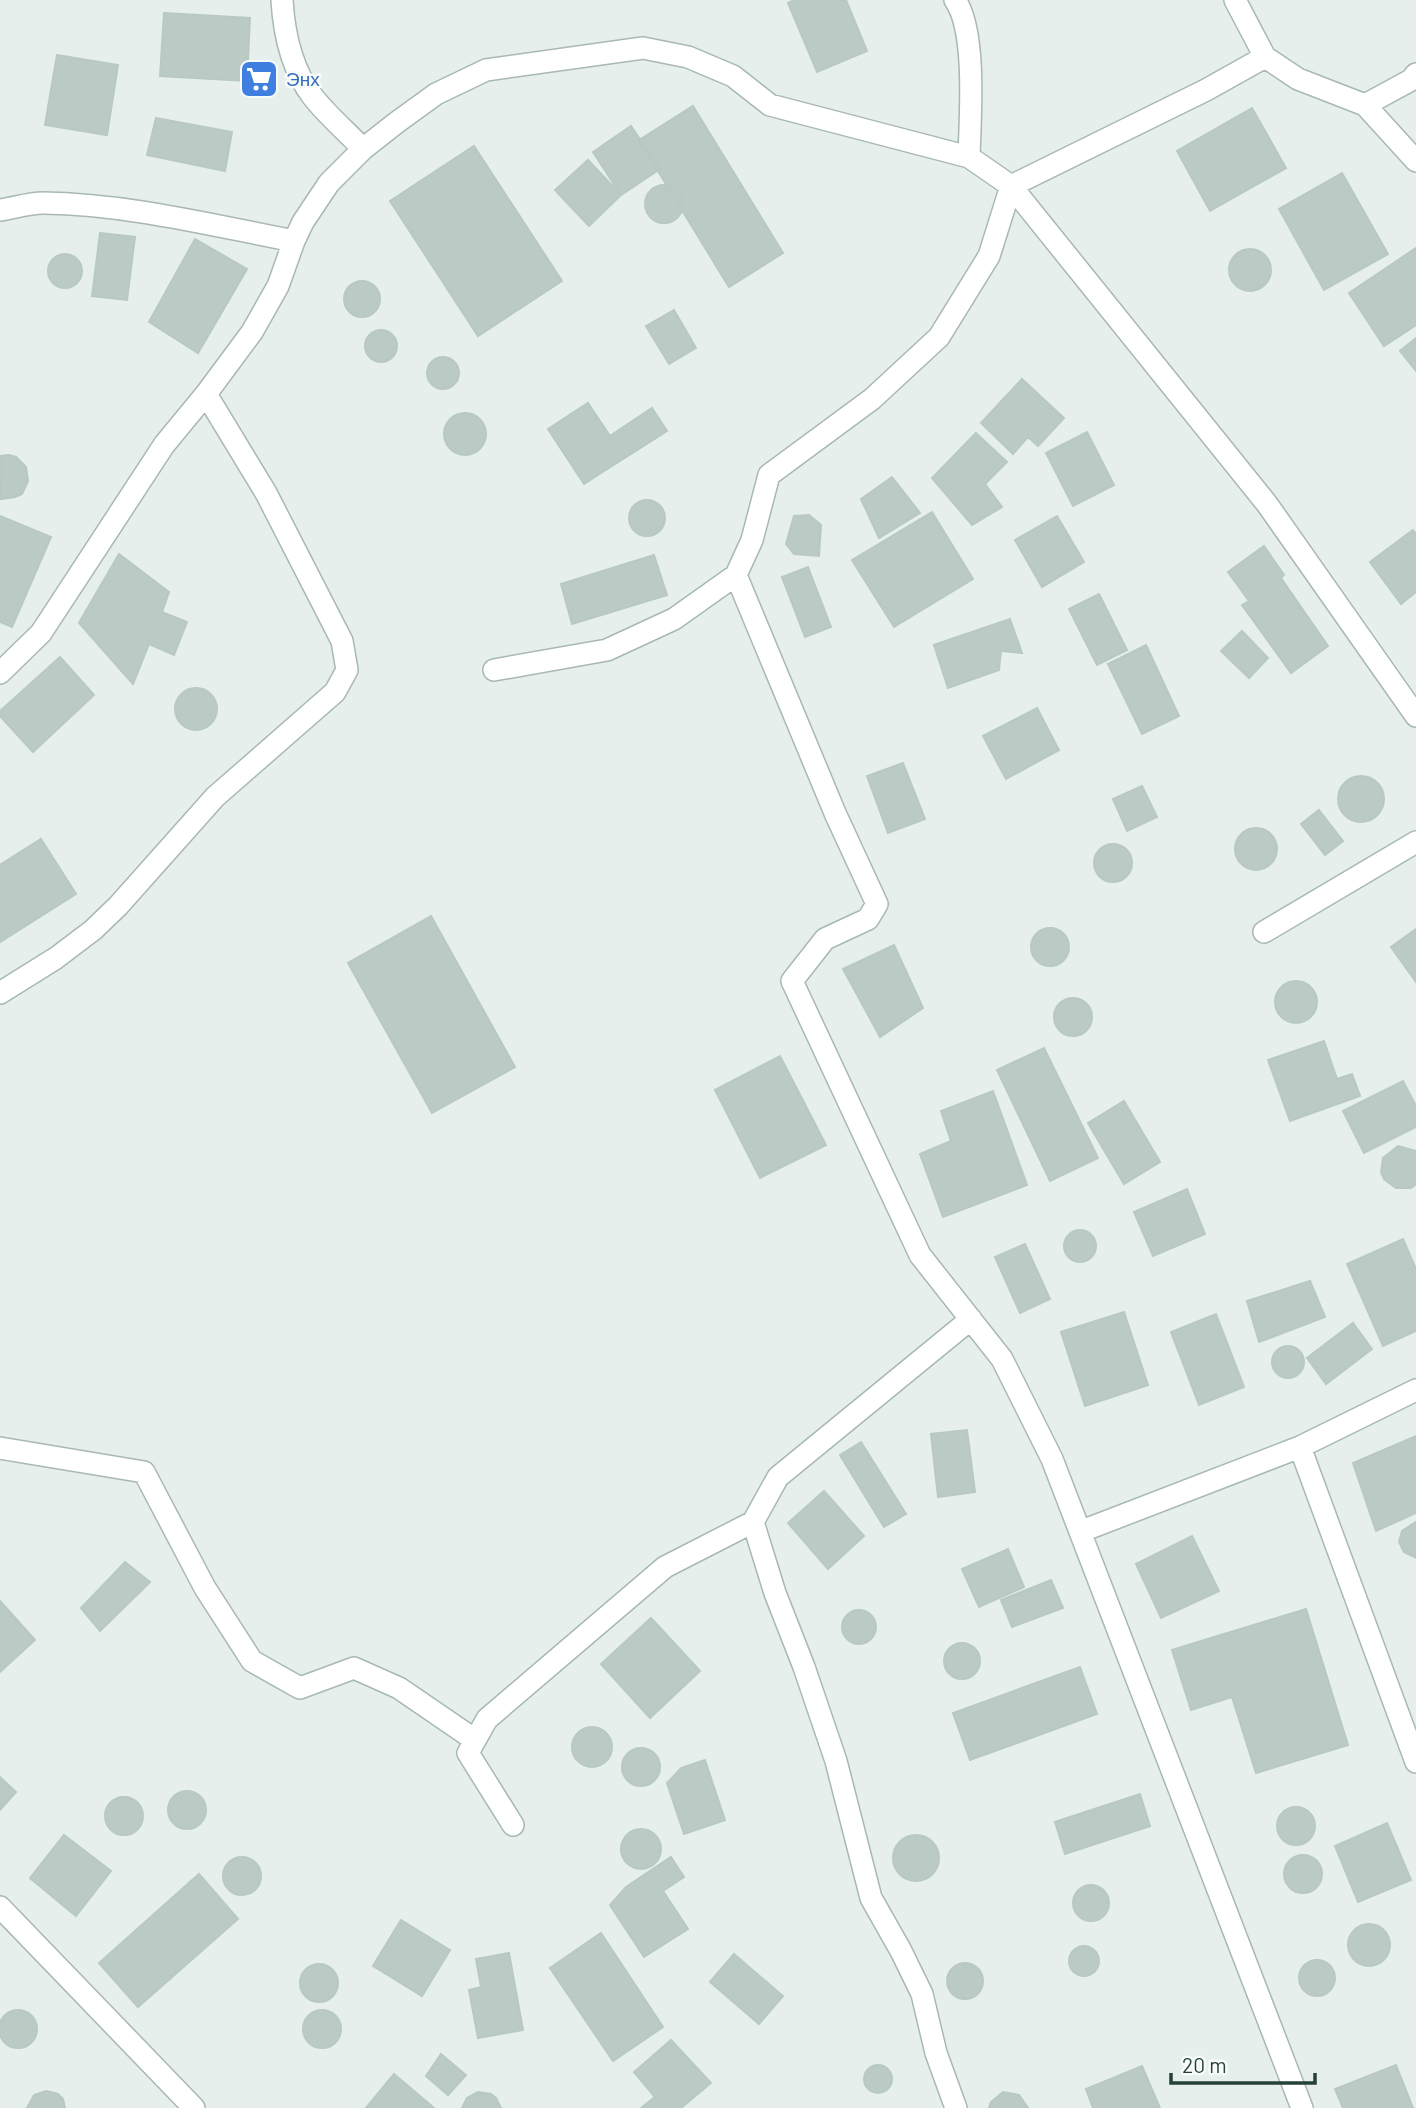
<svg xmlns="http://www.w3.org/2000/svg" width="1416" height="2108" font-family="Barlow,sans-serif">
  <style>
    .building { fill: #bbcac4; stroke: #b8c9c2; stroke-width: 2 }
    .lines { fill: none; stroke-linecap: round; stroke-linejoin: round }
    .minor-casing { stroke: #a8b8b2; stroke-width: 24 }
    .minor { stroke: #fff; stroke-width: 21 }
    .labels { text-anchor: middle; stroke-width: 5; stroke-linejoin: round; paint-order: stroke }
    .shop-label { font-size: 19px; fill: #366cbe; stroke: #f7fbf9; text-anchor: start }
  </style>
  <rect width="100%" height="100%" fill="#e6efeb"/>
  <path class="building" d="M794,0H846L867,51L817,72L788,3Z
    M164,13L250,18L247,81L160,76Z
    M57,55L118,65L107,135L45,125Z
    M693,106L783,253L729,287L639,140Z
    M1252,108L1286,168L1210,211L1177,151Z
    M156,118L232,132L225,171L147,155Z
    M631,126L660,169L621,195L593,152Z
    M474,146L562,281L478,336L390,201Z
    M588,160L621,195L589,226L555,190Z
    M1342,173L1388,254L1324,290L1279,209Z
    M645 204a19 19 0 1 1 38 0a19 19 0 1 1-38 0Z
    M100,233L135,237L127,300L92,296Z
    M195,239L247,269L198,353L149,322Z
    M1416,248V325L1384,346L1349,293Z
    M1229 270a21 21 0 1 1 42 0a21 21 0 1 1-42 0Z
    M48 271a17 17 0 1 1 34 0a17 17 0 1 1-34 0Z
    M344 299a18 18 0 1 1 36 0a18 18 0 1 1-36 0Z
    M674,310L696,348L669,364L646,326Z
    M365 346a16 16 0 1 1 32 0a16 16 0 1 1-32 0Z
    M1416,338V371L1400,351Z
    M427 373a16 16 0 1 1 32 0a16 16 0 1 1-32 0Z
    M1022,379L1064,418L1038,446L1028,437L1013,454L981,423Z
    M588,403L610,436L652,408L667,431L584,484L548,429Z
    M444 434a21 21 0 1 1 42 0a21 21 0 1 1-42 0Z
    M1087,432L1114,485L1073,506L1046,453Z
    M976,433L1007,462L985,484L1002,507L972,525L932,478Z
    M9,455L16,457L26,467L28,481L22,494L15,497L1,499L0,456Z
    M892,477L920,513L879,538L861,499Z
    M629 518a18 18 0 1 1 36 0a18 18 0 1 1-36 0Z
    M932,512L973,579L894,627L852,560Z
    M809,515L821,525L819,556L794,554L786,544L794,516Z
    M0,516L51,537L12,627L0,622Z
    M1057,516L1084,562L1042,587L1015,540Z
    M1413,530L1416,534V592L1401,604L1370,562Z
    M1264,546L1284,575L1281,578L1328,646L1291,673L1242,605L1249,601L1228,572Z
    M119,554L169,592L162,612L187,622L174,655L149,644L133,684L79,623Z
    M654,555L667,595L572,624L561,584Z
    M808,567L831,627L805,637L782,577Z
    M1099,594L1127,650L1097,665L1069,609Z
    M1010,619L1022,653L1001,651L999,670L948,688L934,645Z
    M1242,631L1268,658L1249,678L1221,651Z
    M1146,645L1179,716L1142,734L1108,664Z
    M60,657L94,695L33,752L0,716V711Z
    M175 709a21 21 0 1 1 42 0a21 21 0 1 1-42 0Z
    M1037,708L1059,750L1006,779L983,736Z
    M903,763L925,819L888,833L867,776Z
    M1338 799a23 23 0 1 1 46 0a23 23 0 1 1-46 0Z
    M1142,786L1157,817L1127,831L1113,799Z
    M1319,810L1343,841L1325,855L1301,824Z
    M1235 849a21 21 0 1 1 42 0a21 21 0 1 1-42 0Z
    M41,839L76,894L0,942V865Z
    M1094 863a19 19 0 1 1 38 0a19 19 0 1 1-38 0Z
    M431,916L515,1067L432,1113L348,963Z
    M1031 947a19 19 0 1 1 38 0a19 19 0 1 1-38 0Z
    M1416,929V982L1391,947Z
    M894,945L923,1008L880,1037L843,969Z
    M1275 1002a21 21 0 1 1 42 0a21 21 0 1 1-42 0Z
    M1054 1017a19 19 0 1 1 38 0a19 19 0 1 1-38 0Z
    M1324,1041L1337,1079L1352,1074L1360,1096L1290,1121L1268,1060Z
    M1044,1048L1098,1158L1050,1181L997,1070Z
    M780,1056L826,1145L760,1178L715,1090Z
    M1403,1081L1416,1106V1127L1364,1153L1343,1111Z
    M993,1091L1027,1185L943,1217L920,1154L951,1141L941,1111Z
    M1124,1101L1160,1162L1124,1184L1088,1123Z
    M1398,1146L1416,1151V1184L1411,1188H1396L1384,1179L1381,1172L1383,1158Z
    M1187,1189L1205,1234L1153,1256L1134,1212Z
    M1064 1246a16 16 0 1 1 32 0a16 16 0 1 1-32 0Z
    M1403,1239L1416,1269V1331L1383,1346L1347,1264Z
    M1025,1244L1050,1299L1020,1313L995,1257Z
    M1310,1281L1325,1317L1259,1342L1247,1301Z
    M1124,1312L1148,1385L1085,1406L1061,1332Z
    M1216,1314L1244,1387L1199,1405L1171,1332Z
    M1353,1323L1372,1349L1326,1384L1307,1358Z
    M1272 1362a16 16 0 1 1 32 0a16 16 0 1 1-32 0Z
    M967,1430L975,1492L938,1497L931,1434Z
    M1416,1436V1513L1376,1531L1353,1463Z
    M861,1442L906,1514L884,1527L840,1455Z
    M824,1491L864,1536L828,1569L788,1523Z
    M1416,1522V1558L1404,1552L1399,1542L1402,1531Z
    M1192,1536L1219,1591L1161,1618L1136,1564Z
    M1008,1549L1024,1587L979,1607L962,1569Z
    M125,1562L150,1582L100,1631L81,1608Z
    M1051,1580L1063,1608L1012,1627L1001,1600Z
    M0,1601L35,1640L0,1672Z
    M1306,1609L1348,1745L1256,1773L1232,1697L1191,1710L1172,1650Z
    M842 1627a17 17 0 1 1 34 0a17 17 0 1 1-34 0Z
    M651,1618L700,1671L650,1718L601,1664Z
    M944 1661a18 18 0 1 1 36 0a18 18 0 1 1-36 0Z
    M1080,1667L1097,1714L970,1760L953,1713Z
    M572 1747a20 20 0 1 1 40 0a20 20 0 1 1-40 0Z
    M622 1767a19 19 0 1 1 38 0a19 19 0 1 1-38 0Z
    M705,1760L725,1820L684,1834L667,1783L681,1768Z
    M0,1777L16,1792L0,1810Z
    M168 1810a19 19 0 1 1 38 0a19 19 0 1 1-38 0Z
    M1140,1794L1150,1826L1065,1854L1055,1822Z
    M105 1816a19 19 0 1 1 38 0a19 19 0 1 1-38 0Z
    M1277 1826a19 19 0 1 1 38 0a19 19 0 1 1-38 0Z
    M1387,1823L1411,1880L1358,1902L1335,1846Z
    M621 1849a20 20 0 1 1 40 0a20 20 0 1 1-40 0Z
    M64,1835L111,1871L76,1916L30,1878Z
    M893 1858a23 23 0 1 1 46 0a23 23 0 1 1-46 0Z
    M1284 1874a19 19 0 1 1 38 0a19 19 0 1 1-38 0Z
    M671,1857L684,1877L663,1891L688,1929L644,1957L610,1905L626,1887Z
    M223 1876a19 19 0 1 1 38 0a19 19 0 1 1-38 0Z
    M199,1874L238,1919L138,2007L99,1963Z
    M1073 1903a18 18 0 1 1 36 0a18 18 0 1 1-36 0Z
    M401,1920L450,1950L422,1996L373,1966Z
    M1348 1945a21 21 0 1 1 42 0a21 21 0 1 1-42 0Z
    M601,1933L663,2027L613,2061L550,1968Z
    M1069 1961a15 15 0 1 1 30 0a15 15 0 1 1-30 0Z
    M509,1953L523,2030L478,2038L469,1990L481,1987L476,1959Z
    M734,1954L783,1996L759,2024L710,1982Z
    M1299 1978a18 18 0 1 1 36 0a18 18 0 1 1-36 0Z
    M947 1981a18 18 0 1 1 36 0a18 18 0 1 1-36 0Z
    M300 1983a19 19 0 1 1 38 0a19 19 0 1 1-38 0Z
    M303 2029a19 19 0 1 1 38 0a19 19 0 1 1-38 0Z
    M-1 2029a19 19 0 1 1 38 0a19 19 0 1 1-38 0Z
    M671,2040L711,2083L681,2108H641L655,2097L634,2072Z
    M441,2054L466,2075L448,2095L426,2076Z
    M864 2079a14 14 0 1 1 28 0a14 14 0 1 1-28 0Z
    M1396,2065L1413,2108H1343L1335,2089Z
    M1142,2066L1160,2108H1093L1086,2089Z
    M394,2074L434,2108H366Z
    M46,2091L58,2094L63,2099L65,2108H27L34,2095Z
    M478,2092L491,2094L496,2098L501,2108H462L467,2098Z
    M1003,2092L1019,2095L1028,2108H989L991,2102Z"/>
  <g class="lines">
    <defs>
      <path id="minor" d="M282,0C284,34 292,70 313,97C328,116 347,132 363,149
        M955,0C977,31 970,119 969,157
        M1235,0L1265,57L1298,79L1365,105L1416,161
        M1365,105L1411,80L1416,74
        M0,210C14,208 29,203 43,203C127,204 211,225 294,241
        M736,575L835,813L877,904L868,919L825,939L792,981L920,1255L1002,1359L1052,1459L1302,2108
        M494,670L607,650L674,619L736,575L752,540L769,475L872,399L939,337L989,256L1011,186L1206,90L1265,57
        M0,673L41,633L164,445L206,394L252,332L278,286L294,241L303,222L329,183L363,149L396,123L436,94L486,70L643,48L688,57L733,76L770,105L969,157L1011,186L1267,504L1416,716
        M1264,932L1416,842
        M0,993L56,958L93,930L118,906L215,797L335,692L347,670L342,641L266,493L206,394
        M1300,1447L1416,1762
        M0,1448L144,1472L205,1588L252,1661L300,1688L354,1668L399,1688L475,1740
        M1082,1531L1300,1447L1416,1390
        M513,1825L468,1753L487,1719L665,1567L753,1522
        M0,1907L194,2108
        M956,2108L936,2053L922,1994L901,1951L871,1898L836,1761L804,1667L775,1593L753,1522L778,1477L971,1319"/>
    </defs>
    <use href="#minor" class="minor-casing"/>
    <use href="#minor" class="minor"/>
  </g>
  <defs>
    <symbol id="supermarket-square" viewBox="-11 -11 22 22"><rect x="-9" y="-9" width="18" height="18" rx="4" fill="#3f7fe0" stroke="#f7fbf9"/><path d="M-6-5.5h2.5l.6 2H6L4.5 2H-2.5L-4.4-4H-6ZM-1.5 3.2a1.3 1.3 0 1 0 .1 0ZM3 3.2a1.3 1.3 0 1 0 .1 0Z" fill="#fff"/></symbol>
  </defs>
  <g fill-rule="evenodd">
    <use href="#supermarket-square" x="237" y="57" width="44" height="44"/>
  </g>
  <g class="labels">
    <g class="shop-label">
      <text x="286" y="86">Энх</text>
    </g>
  </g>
  <path d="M1171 2073v10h144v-10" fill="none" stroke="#24423a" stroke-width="3.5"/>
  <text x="1182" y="2073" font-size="21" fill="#24423a" stroke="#f7fbf9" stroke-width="5" paint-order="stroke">20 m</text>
</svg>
